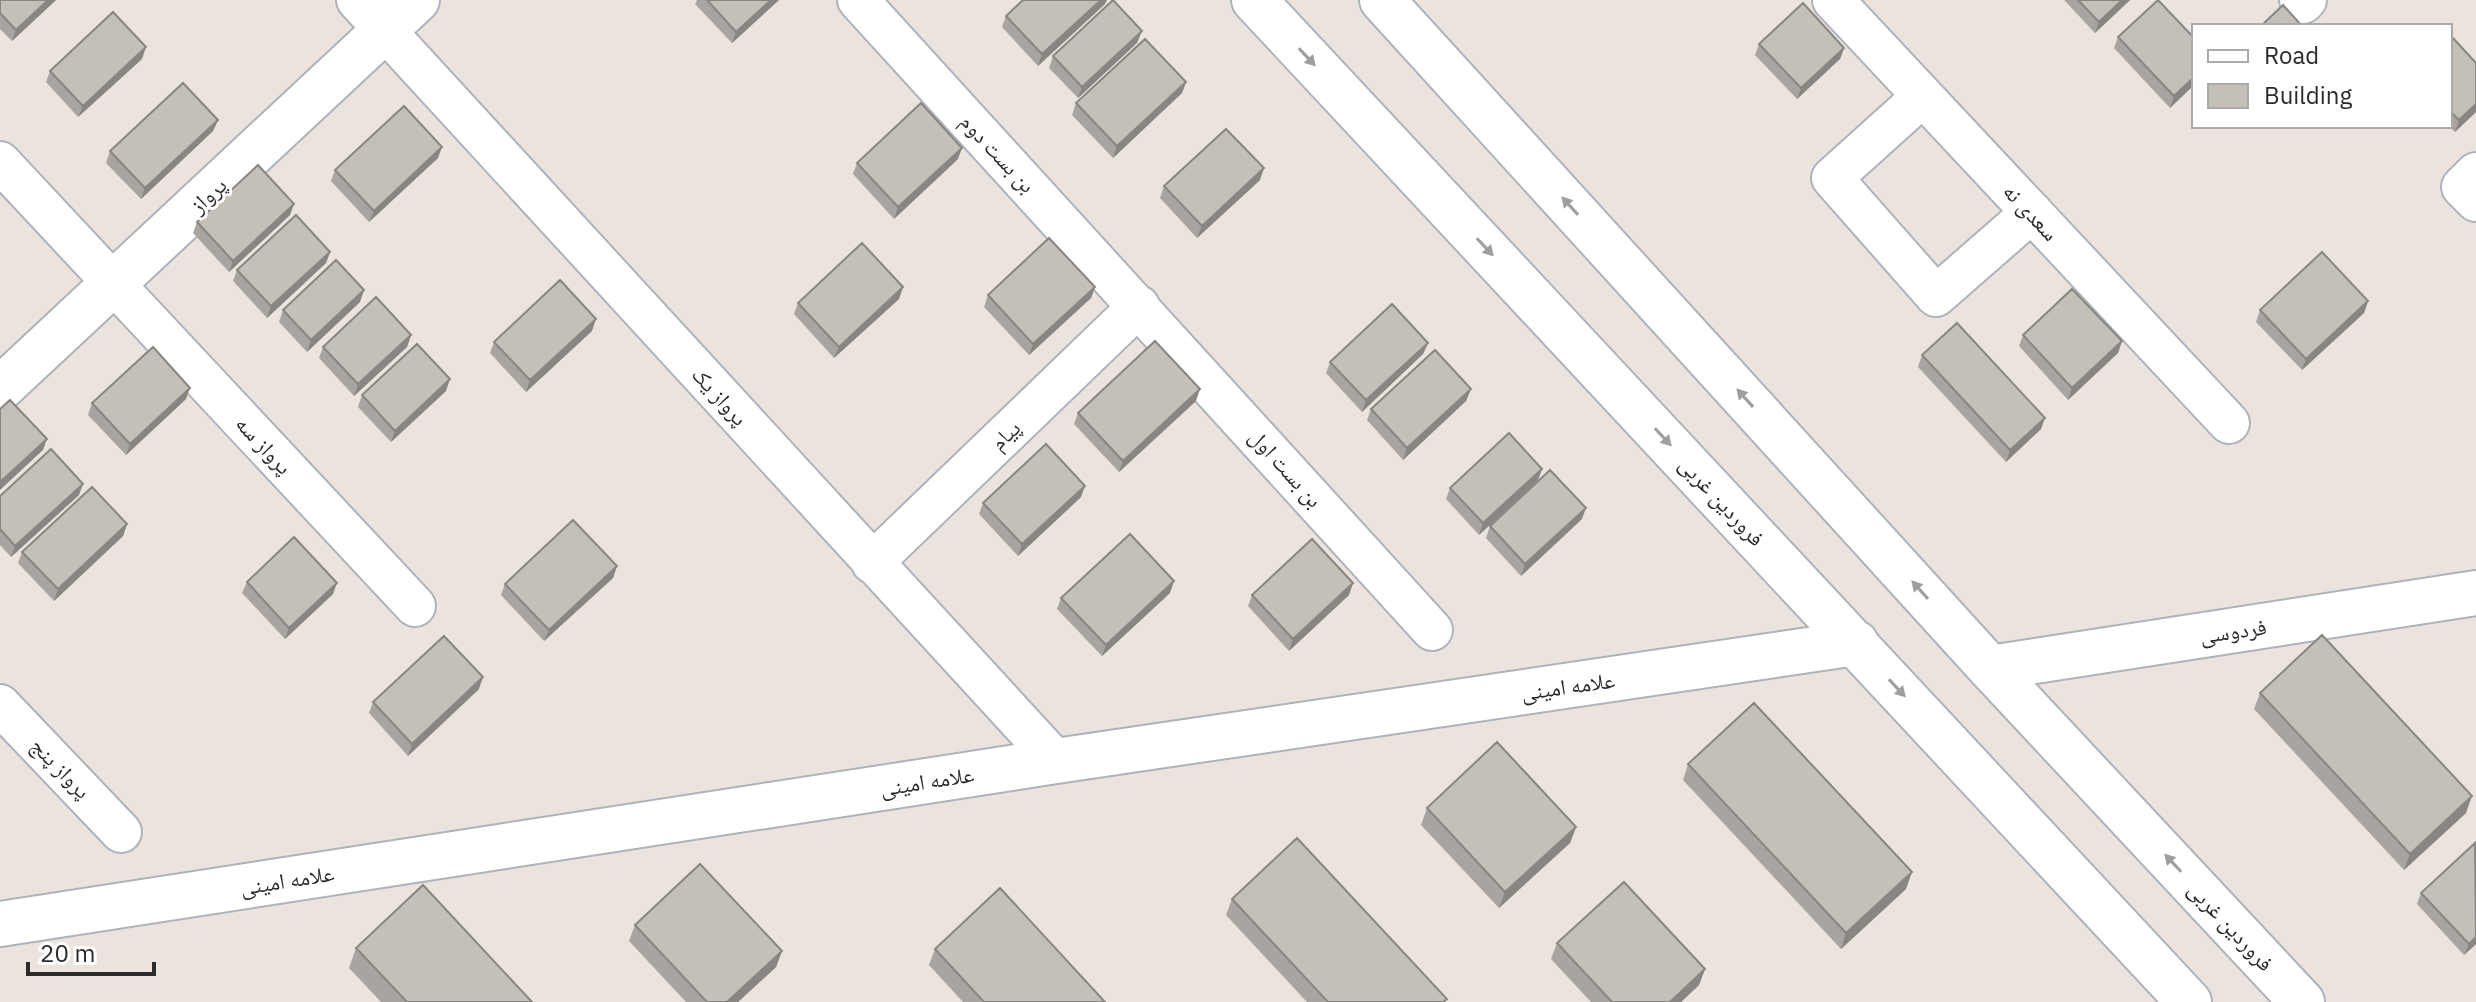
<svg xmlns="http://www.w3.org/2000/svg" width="2476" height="1002" font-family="'IBM Plex Sans','Noto Naskh Arabic',sans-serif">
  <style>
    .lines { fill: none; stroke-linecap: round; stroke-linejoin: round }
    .street-casing { stroke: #aeb2ba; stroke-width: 44 }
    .secondary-casing { stroke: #aeb2ba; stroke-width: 48 }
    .street { stroke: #fff; stroke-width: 40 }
    .secondary { stroke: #fff; stroke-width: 44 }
    .wall { fill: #a9a49f }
    .shaded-wall { fill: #898682 }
    .building { fill: #c4bfb9; stroke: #898682; stroke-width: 2 }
    .oneway { fill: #9f9f9f }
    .labels { text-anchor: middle; stroke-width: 6; stroke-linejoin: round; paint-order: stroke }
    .street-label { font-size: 22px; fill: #2a2a2a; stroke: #fff }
  </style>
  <rect width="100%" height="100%" fill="#ebe4de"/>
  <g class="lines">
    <defs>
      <path id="street" d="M357,0L1056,761
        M858,0L1432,630
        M1833,0L2229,423
        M2300,0L2303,3L2306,0
        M1923,96L1832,178L1936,296L2032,212
        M0,162L415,606
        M2476,173L2462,187L2476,201
        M872,563L1139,306
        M0,705L121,832"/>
      <path id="secondary" d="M1254,0L2189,1002
        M1382,0L1990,668L2302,1002
        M0,389L417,0
        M1990,668L2476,593
        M0,924L1056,761L1856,643"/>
    </defs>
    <use href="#street" class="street-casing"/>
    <use href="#secondary" class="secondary-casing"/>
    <use href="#street" class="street"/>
    <use href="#secondary" class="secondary"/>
  </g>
  <path class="wall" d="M0,0H56L12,41L0,29Z
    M697,0H779L732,43L695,4Z
    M2064,0H2130L2095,33Z
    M1105,4L1038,66L1002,27L1006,16Z
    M2118,37L2194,38V85L2170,108L2114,48Z
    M2450,38L2476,112L2455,132L2449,126Z
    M1137,43L1078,98L1049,68L1053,56Z
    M1759,44L1844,48L1840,59L1797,99L1755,55Z
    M142,59L78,117L46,82L50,71Z
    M1186,82L1182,93L1113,158L1072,115L1076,103Z
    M218,120L213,131L141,199L106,163L110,151Z
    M438,158L369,222L331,181L335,170Z
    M958,159L894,219L853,174L857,163Z
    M1260,180L1197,238L1160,198L1164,186Z
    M290,215L229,272L193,233L197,222Z
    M330,252L326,263L267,318L233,281L237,270Z
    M903,287L899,299L834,358L794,314L798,303Z
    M1095,287L1091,298L1029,355L984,307L988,295Z
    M2368,301L2364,313L2302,370L2256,322L2260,310Z
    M360,302L307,352L279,322L283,310Z
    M592,331L526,392L490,353L494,342Z
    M411,335L407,347L354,396L319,358L323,347Z
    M2023,335L2122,341L2118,353L2068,400L2019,346Z
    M1428,343L1423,354L1362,412L1326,373L1330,362Z
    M1922,355L2041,429L2006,462L1918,367Z
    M1471,389L1466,401L1403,460L1367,420L1371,409Z
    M446,391L391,442L358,407L362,395Z
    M186,399L126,455L88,415L92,403Z
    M1196,401L1119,472L1074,424L1078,413Z
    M1542,469L1538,480L1479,535L1446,499L1450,488Z
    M79,495L11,557L0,545V496Z
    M1081,497L1018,556L979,514L983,503Z
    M1582,519L1521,576L1486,538L1490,526Z
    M127,524L123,536L54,601L18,563L22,552Z
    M617,566L613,578L544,641L501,595L505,584Z
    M247,582L333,594L285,639L242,593Z
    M1170,593L1102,656L1057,609L1061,598Z
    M1252,595H1349L1289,651L1248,606Z
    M479,689L408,756L369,713L373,702Z
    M2260,693L2466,813L2404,870L2254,709Z
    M1688,764L1906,889L1841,949L1683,780Z
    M1427,808L1576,827L1570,843L1499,908L1421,825Z
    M2421,893L2476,944L2464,955L2417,904Z
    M1232,899L1446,1002H1307L1226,915Z
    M635,925L782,951L776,967L738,1002H686L629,941Z
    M1557,943L1705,969L1699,985L1681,1002H1591L1551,959Z
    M356,948L532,1002H381L349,968Z
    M935,949L1105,1002H963L929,965Z"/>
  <path class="shaded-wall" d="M48,0H56L12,41L16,30Z
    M771,0H779L732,43L736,32Z
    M1101,0H1107L1105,4L1038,66L1042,54Z
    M2122,0H2130L2095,33L2099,22Z
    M1142,31L1137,43L1078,98L1082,87Z
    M146,47L142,59L78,117L83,106Z
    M1844,48L1840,59L1797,99L1801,88Z
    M2194,77V85L2170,108L2174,96Z
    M1186,82L1182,93L1113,158L1117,146Z
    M2476,104V112L2455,132L2459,120Z
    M218,120L213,131L141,199L145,188Z
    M442,147L438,158L369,222L374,211Z
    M962,148L958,159L894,219L898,207Z
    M1264,168L1260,180L1197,238L1202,226Z
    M294,204L290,215L229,272L233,261Z
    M330,252L326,263L267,318L271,306Z
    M903,287L899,299L834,358L839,347Z
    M1095,287L1091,298L1029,355L1033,344Z
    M364,290L360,302L307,352L311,340Z
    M2368,301L2364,313L2302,370L2306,359Z
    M596,319L592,331L526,392L530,380Z
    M411,335L407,347L354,396L358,384Z
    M2122,341L2118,353L2068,400L2072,388Z
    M1428,343L1423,354L1362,412L1366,400Z
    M450,379L446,391L391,442L395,431Z
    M190,388L186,399L126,455L130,444Z
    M1200,389L1196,401L1119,472L1123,461Z
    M1471,389L1466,401L1403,460L1407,448Z
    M2045,418L2041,429L2006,462L2010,450Z
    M47,439L43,450L0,490V482Z
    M1542,469L1538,480L1479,535L1483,523Z
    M83,484L79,495L11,557L15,546Z
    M1085,486L1081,497L1018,556L1022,544Z
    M1586,508L1582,519L1521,576L1525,564Z
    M127,524L123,536L54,601L58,589Z
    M617,566L613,578L544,641L549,630Z
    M1174,581L1170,593L1102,656L1106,645Z
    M337,583L333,594L285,639L289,628Z
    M1353,583L1349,595L1289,651L1293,639Z
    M483,677L479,689L408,756L412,744Z
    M2472,796L2466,813L2404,870L2410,854Z
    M1576,827L1570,843L1499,908L1505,892Z
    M1912,872L1906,889L1841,949L1846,933Z
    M2476,937V944L2464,955L2469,944Z
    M782,951L776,967L738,1002H727Z
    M1705,969L1699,985L1681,1002H1670Z"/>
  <path class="building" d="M0,0H48L16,30L0,13Z
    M707,0H771L736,32Z
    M1023,0H1101L1042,54L1006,16Z
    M1113,0L1142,31L1082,87L1053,56Z
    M2078,0H2122L2099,22Z
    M2158,0L2194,38V77L2174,96L2118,37Z
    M1803,3L1844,48L1801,88L1759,44Z
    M2283,5L2302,26H2261Z
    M113,12L146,47L83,106L50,71Z
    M2452,37L2476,63V104L2459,120L2450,111V38Z
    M1145,39L1186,82L1117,146L1076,103Z
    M183,83L218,120L145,188L110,151Z
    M921,103L962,148L898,207L857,163Z
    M404,106L442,147L374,211L335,170Z
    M1226,129L1264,168L1202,226L1164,186Z
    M258,165L294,204L233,261L197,222Z
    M296,215L330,252L271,306L237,270Z
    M1049,238L1095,287L1033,344L988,295Z
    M862,243L903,287L839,347L798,303Z
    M2322,252L2368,301L2306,359L2260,310Z
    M336,260L364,290L311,340L283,310Z
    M560,280L596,319L530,380L494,342Z
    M2072,289L2122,341L2072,388L2023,335Z
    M376,297L411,335L358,384L323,347Z
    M1392,304L1428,343L1366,400L1330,362Z
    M1957,323L2045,418L2010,450L1922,355Z
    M1155,341L1200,389L1123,461L1078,413Z
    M417,344L450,379L395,431L362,395Z
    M153,347L190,388L130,444L92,403Z
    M1435,350L1471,389L1407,448L1371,409Z
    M10,400L47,439L0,482V409Z
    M1509,433L1542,469L1483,523L1450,488Z
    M1046,444L1085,486L1022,544L983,503Z
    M51,449L83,484L15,546L0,529V496Z
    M1550,470L1586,508L1525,564L1490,526Z
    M92,487L127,524L58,589L22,552Z
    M573,520L617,566L549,630L505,584Z
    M1130,534L1174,581L1106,645L1061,598Z
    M294,537L337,583L289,628L247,582Z
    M1312,539L1353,583L1293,639L1252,595Z
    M2322,635L2472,796L2410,854L2260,693Z
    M444,636L483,677L412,744L373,702Z
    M1754,703L1912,872L1846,933L1688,764Z
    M1497,742L1576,827L1505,892L1427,808Z
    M1297,838L1447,999L1443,1002H1328L1232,899Z
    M2475,843L2476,937L2469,944L2421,893Z
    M700,864L782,951L727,1002H707L635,925Z
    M1624,882L1705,969L1670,1002H1612L1557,943Z
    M423,885L532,1002H407L356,948Z
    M1000,888L1105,1002H984L935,949Z"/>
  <defs><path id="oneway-solid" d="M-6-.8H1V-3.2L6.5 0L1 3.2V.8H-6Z" transform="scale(2)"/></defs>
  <g class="oneway">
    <use href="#oneway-solid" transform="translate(1307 57) rotate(47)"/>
    <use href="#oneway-solid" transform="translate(1570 206) rotate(-132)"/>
    <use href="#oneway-solid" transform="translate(1485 247) rotate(47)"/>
    <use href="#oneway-solid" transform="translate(1745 398) rotate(-132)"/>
    <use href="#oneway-solid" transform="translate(1663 437) rotate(47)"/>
    <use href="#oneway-solid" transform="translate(1920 590) rotate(-132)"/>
    <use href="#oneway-solid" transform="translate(1897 688) rotate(47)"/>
    <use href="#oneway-solid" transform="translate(2173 863) rotate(-133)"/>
  </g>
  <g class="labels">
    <g class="street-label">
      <text transform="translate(998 153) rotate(47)" y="8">بن بست دوم</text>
      <text transform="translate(208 195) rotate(-43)" y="8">پرواز</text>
      <text transform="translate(2031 212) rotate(47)" y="8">سعدی نه</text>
      <text transform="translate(720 396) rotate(48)" y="8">پرواز یک</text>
      <text transform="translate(1005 435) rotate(-44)" y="8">پیام</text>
      <text transform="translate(264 445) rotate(47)" y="8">پرواز سه</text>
      <text transform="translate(1286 468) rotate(48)" y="8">بن بست اول</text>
      <text transform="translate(1722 501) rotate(47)" y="8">فروردین غربی</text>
      <text transform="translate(2233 631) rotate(-8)" y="8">فردوسی</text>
      <text transform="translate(1568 686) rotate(-8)" y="8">علامه امینی</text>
      <text transform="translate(61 768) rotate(46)" y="8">پرواز پنج</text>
      <text transform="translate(927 781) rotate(-9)" y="8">علامه امینی</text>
      <text transform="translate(287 880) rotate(-9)" y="8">علامه امینی</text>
      <text transform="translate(2231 926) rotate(47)" y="8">فروردین غربی</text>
    </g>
  </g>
  <rect x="2192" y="24" width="260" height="104" fill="#ffffff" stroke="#aaaaaa" stroke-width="2"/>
  <rect x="2208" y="50" width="40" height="12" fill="#ffffff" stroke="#aaaaaa" stroke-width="2"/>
  <text x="2264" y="64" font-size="24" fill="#2a2a2a">Road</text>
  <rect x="2208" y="84" width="40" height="24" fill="#c4bfb9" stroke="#aaaaaa" stroke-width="2"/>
  <text x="2264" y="104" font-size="24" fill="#2a2a2a">Building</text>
  <path d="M28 962v12h126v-12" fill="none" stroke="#2a2a2a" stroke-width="4"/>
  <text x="40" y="962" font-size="24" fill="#2a2a2a" stroke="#ffffff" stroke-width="6" paint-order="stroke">20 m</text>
</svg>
